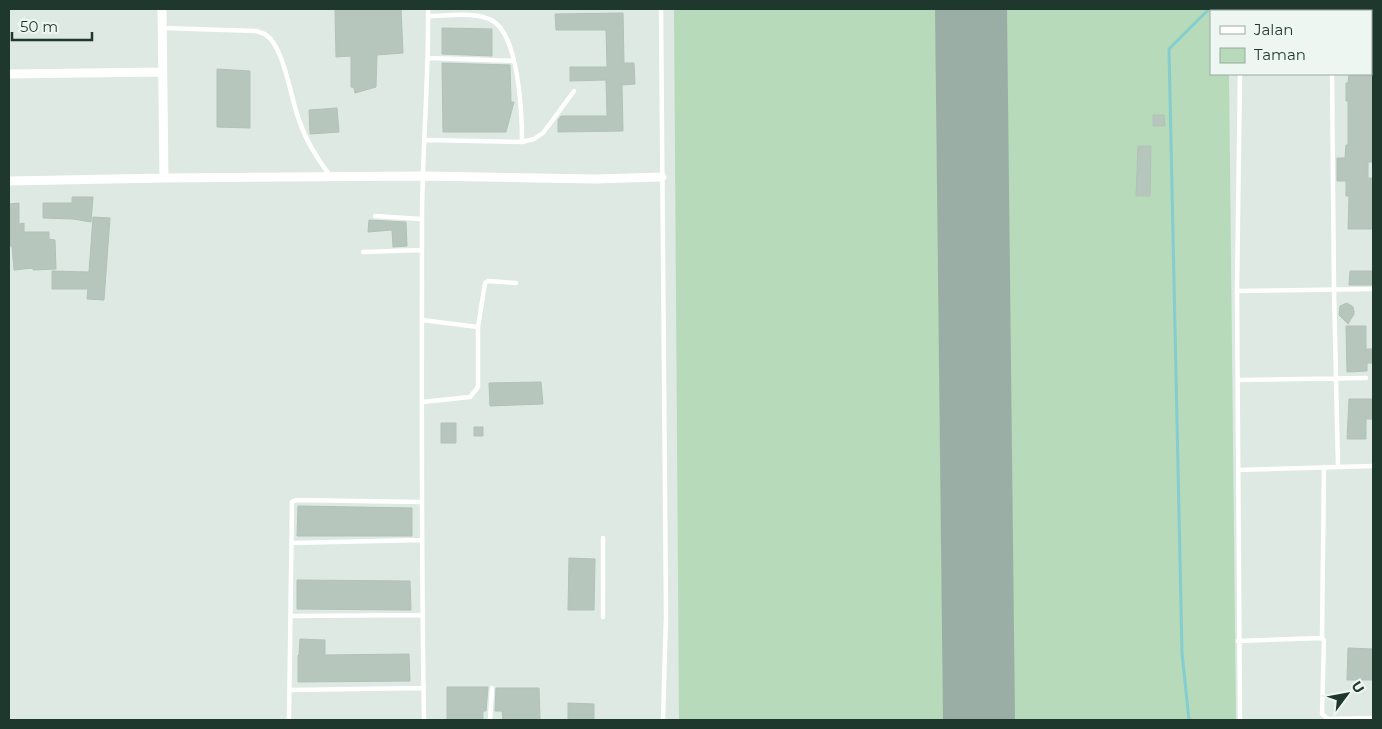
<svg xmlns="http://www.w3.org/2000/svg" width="1382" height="729" font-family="Montserrat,sans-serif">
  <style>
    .green { fill: #b6daba }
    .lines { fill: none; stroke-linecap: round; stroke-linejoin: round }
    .stream { stroke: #85cdce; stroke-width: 3 }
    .runway { stroke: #9baea6; stroke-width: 72 }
    .building { fill: #b6c6bd; stroke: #b0c2b8 }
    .lane { stroke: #fff; stroke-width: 4.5 }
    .street { stroke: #fff; stroke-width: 9 }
  </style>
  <rect width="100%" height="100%" fill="#dde9e2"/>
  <path class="green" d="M674,9H1229V11H1211V74H1229L1236,720H679Z"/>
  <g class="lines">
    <path class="stream" d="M1189,720L1182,653L1169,49L1209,9"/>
    <path class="runway" d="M971,9L979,720"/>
  </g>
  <path class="building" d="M335,9H401L403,53L377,55L376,87L355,93L354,88L351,87V56L336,57Z
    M623,13L624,63H634L635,84L622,85L623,131L558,132V120L561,116H607L606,80L570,81V67H607L606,30H556L555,14Z
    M442,28L492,29V56L442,54Z
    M442,63L510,65L511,102H514L506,132H443Z
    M217,69L250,71V128L217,127Z
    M1349,74H1373V162H1368V178H1373V229H1348L1349,196H1346V181H1337V158H1345L1346,145H1348V101H1346V83H1348Z
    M337,108L339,132L310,134L309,110Z
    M1153,115H1164L1165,126H1153Z
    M1138,146H1151L1150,196H1136Z
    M72,197H93L91,222L73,219L43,218V203H72Z
    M19,203V224L24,223V232H49V239L55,240L56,269L33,270V268L14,270L12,246H9V204Z
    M93,217L110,218L104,300L87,299L88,289H52V271L89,272Z
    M369,220L406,222L407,246L393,247L392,230L368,232Z
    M1350,271H1373V285H1349Z
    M1347,303L1353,307L1354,311V314L1348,324L1339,315L1340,306Z
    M1346,326H1366V349H1373V363H1367V371L1347,372Z
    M541,382L543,404L490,406L489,383Z
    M1349,399H1373V419H1366V439H1347Z
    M441,423H456V443H441Z
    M474,427H483V436H474Z
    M298,506L412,508V536H297Z
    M569,558L595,559L594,610H568Z
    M297,580L410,581L411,610L297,609Z
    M300,639L325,640V655L409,654L410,681L298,682V655H299Z
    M1348,648L1373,649V680H1347Z
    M447,687H488L486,711H483V720H447Z
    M496,688H539L540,720H503L502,711H495Z
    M568,703L594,704V720H568Z"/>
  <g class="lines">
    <path class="lane" d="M661,9L666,615L663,720
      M1240,9V11
      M428,16C447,16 477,11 493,21C519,37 522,114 522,142
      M163,28L256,31C259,32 264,33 266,35C284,46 291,100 299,120C306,141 318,160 331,177
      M428,58L514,61
      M1240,74L1237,291L1240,720
      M1332,74L1334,290L1338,467
      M426,140L522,142L534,139L543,133L574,91
      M375,216L422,219
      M363,252L422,250
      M1237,291L1373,289
      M422,320L478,327L485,283L488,281L516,283
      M1239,380L1366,378
      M422,402L470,397L478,387V327
      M1238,470L1373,466
      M603,538V617
      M291,543L421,540
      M291,616L423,615
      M1322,638L1324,467
      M1238,641L1322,638L1324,640L1322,714L1328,719L1373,718
      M290,690L424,688
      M289,720L292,502L296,500L421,502
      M424,720C421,554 422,387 422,221C422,150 429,80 428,9
      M490,720L492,688"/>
    <path class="street" d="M162,9L164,178
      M9,74L162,72
      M9,181L164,178L424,176L595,179L662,177"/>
  </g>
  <rect width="1382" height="729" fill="none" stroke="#1f382d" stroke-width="20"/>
  <rect x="1210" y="10" width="162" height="65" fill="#edf6f0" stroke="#9baaa2"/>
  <rect x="1220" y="26" width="25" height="8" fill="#ffffff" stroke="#9baaa2"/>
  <text x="1254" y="35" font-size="15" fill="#1f382d">Jalan</text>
  <rect x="1220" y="48" width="25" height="15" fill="#b6daba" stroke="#9baaa2"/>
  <text x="1254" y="60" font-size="15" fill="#1f382d">Taman</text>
  <g transform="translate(1347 694) rotate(58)" stroke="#edf6f0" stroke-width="4" paint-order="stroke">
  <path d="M0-4L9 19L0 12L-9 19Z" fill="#1f382d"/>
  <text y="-8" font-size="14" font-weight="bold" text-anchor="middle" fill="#1f382d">U</text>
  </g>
  <path d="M12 32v8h80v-8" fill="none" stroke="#1f382d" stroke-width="2.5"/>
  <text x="20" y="32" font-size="15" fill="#1f382d" stroke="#edf6f0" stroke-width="4" paint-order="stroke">50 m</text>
</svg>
